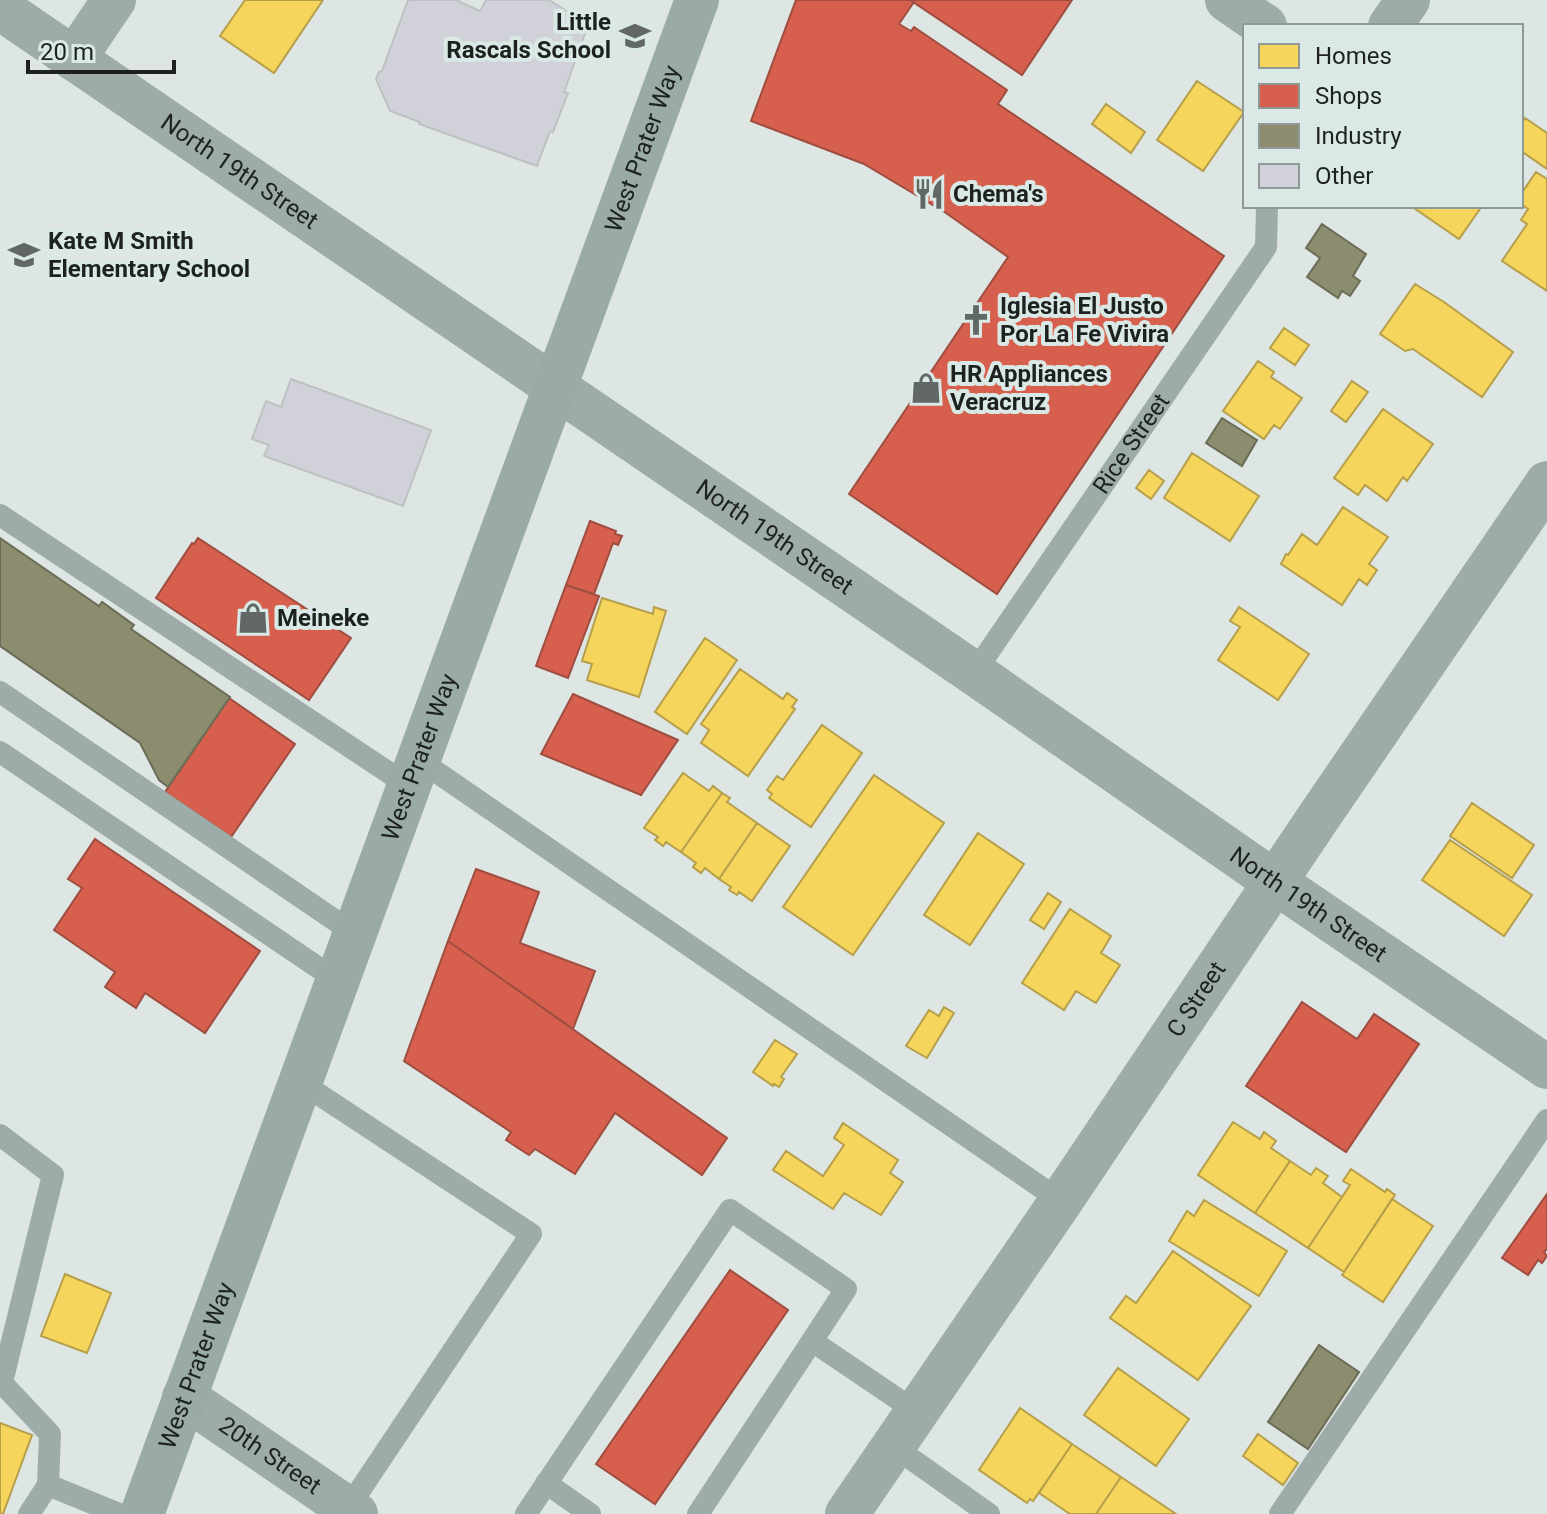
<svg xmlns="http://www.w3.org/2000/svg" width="1547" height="1514" font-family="Roboto,sans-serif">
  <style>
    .homes { fill: #f6d55c; stroke: #b59f4a; stroke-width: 2 }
    .shops { fill: #d6604d; stroke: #9e4d40; stroke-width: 2 }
    .industry { fill: #8c8c6e; stroke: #6b6c57; stroke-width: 2 }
    .building { fill: #d1d2d9; stroke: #bec1c2; stroke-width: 2 }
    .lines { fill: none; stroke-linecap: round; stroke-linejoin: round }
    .service { stroke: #9daca8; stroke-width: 22 }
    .minor { stroke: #9daca8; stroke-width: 44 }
    .secondary { stroke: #99aaa7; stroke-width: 44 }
    .labels { text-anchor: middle; stroke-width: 8; stroke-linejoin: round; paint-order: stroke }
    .poi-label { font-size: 24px; font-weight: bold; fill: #1d2220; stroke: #dae9e5; text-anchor: start }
    .street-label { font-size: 24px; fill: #1d2220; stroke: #dae9e5 }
  </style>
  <rect width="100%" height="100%" fill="#dee6e4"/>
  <path class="homes" d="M245,0H323L274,73L220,36Z
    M1197,81L1244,112L1203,171L1157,140Z
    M1106,104L1145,132L1131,153L1092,124Z
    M1525,118L1547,133V169L1521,151V124Z
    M1536,172L1547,179V291L1502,261L1527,224L1521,220L1528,209L1521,204V194Z
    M1411,206H1482L1459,239Z
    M1415,284L1444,302L1513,352L1482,397L1413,349L1405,351L1380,334Z
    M1284,328L1309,345L1295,365L1270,348Z
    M1258,361L1274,372L1271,377L1302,398L1280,429L1274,425L1264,439L1223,411Z
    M1352,381L1368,392L1346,422L1331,411Z
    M1383,409L1433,444L1407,481L1403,477L1387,501L1365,485L1358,495L1334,478Z
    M1192,453L1259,496L1230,541L1164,498Z
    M1149,470L1164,481L1151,499L1136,488Z
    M1343,507L1388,537L1369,564L1377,570L1367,585L1359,579L1342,605L1281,564L1286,554L1288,555L1302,534L1317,545Z
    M602,598L653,614L654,607L666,611L639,697L587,680L592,664L582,661Z
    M1239,607L1309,654L1278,700L1218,660L1240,627L1230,621Z
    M705,638L737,660L687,734L655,712Z
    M740,669L783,699L787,693L797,700L792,707L795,709L748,776L701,743L709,730L701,724Z
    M822,725L862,753L811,827L769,798L772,794L767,790L777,776L783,780Z
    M683,773L709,791L713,786L722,793L681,852L666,842L663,846L655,840L658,837L644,828Z
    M874,775L944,823L853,955L783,907Z
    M722,793L730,798L727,802L757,823L719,879L705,868L701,873L693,867L696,863L681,852Z
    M1472,803L1534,845L1512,878L1450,836Z
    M757,823L790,846L752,901L739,892L737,895L729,890L731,887L719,879Z
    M978,833L1024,864L970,945L924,915Z
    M1450,840L1532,895L1504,936L1422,880Z
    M1048,893L1061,902L1044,929L1030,920Z
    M1070,909L1111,936L1101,953L1120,965L1096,1003L1076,991L1064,1010L1022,983Z
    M944,1007L954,1013L927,1058L906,1046L929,1010L939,1016Z
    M775,1040L797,1054L781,1077L784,1079L779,1087L774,1084L773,1086L753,1072Z
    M1233,1122L1260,1139L1264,1132L1276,1141L1271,1148L1290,1161L1255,1213L1198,1175Z
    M843,1123L898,1160L890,1173L903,1182L881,1215L844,1193L833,1209L773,1170L786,1151L823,1176L844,1145L834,1138Z
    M1290,1161L1311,1175L1316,1168L1328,1176L1323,1183L1342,1197L1308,1248L1255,1213Z
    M1351,1169L1385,1192L1387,1189L1395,1195L1344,1272L1308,1248L1350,1185L1343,1181Z
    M1392,1199L1433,1226L1383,1302L1342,1275Z
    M1204,1200L1287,1251L1259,1296L1169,1241L1187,1211L1194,1216Z
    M1173,1251L1251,1306L1198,1380L1110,1318L1126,1296L1136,1303Z
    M65,1274L111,1293L87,1353L41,1336Z
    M1118,1368L1189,1419L1156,1466L1084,1415Z
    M1020,1408L1072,1444L1033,1501L1030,1499L1027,1503L979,1470Z
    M0,1423L32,1435L3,1514H0Z
    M1258,1434L1298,1463L1283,1485L1243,1456Z
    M1072,1444L1121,1477L1096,1514H1070L1039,1493Z
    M1121,1477L1176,1514H1096Z"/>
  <path class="shops" d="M796,0H910L914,2L899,24L911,31L914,27L1007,90L998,104L1224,256L997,594L849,494L1008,257L946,213L864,164L751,121Z
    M910,0H1072L1022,75Z
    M590,521L616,531L615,534L622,536L618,545L613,543L594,594L566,585Z
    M198,538L351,638L309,700L156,598L192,543L194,544Z
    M566,585L599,596L568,678L536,666Z
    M573,694L678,740L641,795L541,754Z
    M229,698L295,744L231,837L165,792Z
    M95,839L260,951L205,1033L145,993L136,1008L105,987L115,972L54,930L82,888L68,879Z
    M476,869L539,892L520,943L595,971L573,1029L448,941Z
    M448,941L727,1138L702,1175L615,1113L575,1174L535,1149L529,1155L518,1148L506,1140L511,1132L404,1061Z
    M1302,1002L1357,1039L1374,1014L1419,1044L1346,1152L1246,1086Z
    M1547,1194V1249L1544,1252L1547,1256L1542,1263L1538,1260L1528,1275L1502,1258Z
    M730,1270L788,1310L655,1504L596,1464Z"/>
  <path class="industry" d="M1322,224L1366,254L1353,276L1360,281L1350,296L1342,291L1338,298L1307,277L1320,258L1306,248Z
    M1222,418L1257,440L1242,466L1206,443Z
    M0,538L99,606L102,602L134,625L131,629L230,697L168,787L159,780L140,743L0,646Z
    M1319,1345L1359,1372L1308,1449L1268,1422Z"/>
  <path class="building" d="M408,0H456L480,11L486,0H549L588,25L564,92L568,93L553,132L550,131L537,166L419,124L420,122L390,111L376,79L379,72L382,71Z
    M291,379L431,430L403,506L264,456L269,445L252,439L266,401L281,407Z"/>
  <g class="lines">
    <g class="service">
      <path d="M0,515L409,786"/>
      <path id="s1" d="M974,673L1266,247L1267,206"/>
      <path d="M0,692L355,934"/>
      <path d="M0,752L338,981"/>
      <path d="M419,760L1061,1201"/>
      <path d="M300,1082L531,1234L348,1508"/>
      <path d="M0,1135L53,1175L2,1382"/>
      <path d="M0,1381L50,1434L48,1485L29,1514"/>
      <path d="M893,1446L989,1514"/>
      <path d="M546,1483L590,1514"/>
      <path d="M48,1485L119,1514"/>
      <path d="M526,1514L730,1210L846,1289L812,1341L917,1412"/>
      <path d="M698,1514L812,1341"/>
      <path d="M1280,1514L1547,1120"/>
    </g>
    <g class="minor">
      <path d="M1227,0L1265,26"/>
      <path id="s2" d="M0,8L974,673L1275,882L1547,1067"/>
      <path d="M1390,26L1408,0"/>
      <path d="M74,59L114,0"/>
      <path id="s3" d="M184,1397L356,1514"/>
      <path id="s4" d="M847,1514L1061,1201L1318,818L1547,483"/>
    </g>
    <path class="secondary" id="s5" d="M142,1514L697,0"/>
  </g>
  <defs>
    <symbol id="school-bare" viewBox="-9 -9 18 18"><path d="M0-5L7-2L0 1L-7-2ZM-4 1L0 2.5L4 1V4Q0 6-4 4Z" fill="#616765" stroke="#dae9e5" stroke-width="2.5" paint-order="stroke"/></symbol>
    <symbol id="restaurant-bare" viewBox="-9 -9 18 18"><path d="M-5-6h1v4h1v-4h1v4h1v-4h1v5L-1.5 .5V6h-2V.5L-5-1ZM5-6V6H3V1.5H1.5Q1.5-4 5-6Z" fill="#616765" stroke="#dae9e5" stroke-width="2.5" paint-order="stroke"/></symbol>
    <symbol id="church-bare" viewBox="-9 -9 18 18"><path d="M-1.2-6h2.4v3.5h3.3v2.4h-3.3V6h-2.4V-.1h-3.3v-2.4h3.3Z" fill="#616765" stroke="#dae9e5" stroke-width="2.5" paint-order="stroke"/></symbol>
    <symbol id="shop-bare" viewBox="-9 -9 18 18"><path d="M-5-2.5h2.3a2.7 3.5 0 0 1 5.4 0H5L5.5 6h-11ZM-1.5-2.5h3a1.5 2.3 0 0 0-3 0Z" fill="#616765" stroke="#dae9e5" stroke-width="2.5" paint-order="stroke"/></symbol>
  </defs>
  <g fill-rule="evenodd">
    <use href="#school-bare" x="613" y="14" width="44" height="44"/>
    <use href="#restaurant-bare" x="907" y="172" width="44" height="44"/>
    <use href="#school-bare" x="2" y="233" width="44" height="44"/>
    <use href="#church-bare" x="954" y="298" width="44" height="44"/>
    <use href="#shop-bare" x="904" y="366" width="44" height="44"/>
    <use href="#shop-bare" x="231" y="596" width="44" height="44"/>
  </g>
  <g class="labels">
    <g class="poi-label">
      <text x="611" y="30" text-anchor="end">Little<tspan x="611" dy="28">Rascals School</tspan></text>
      <text x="953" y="202">Chema's</text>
      <text x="48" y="249">Kate M Smith<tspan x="48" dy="28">Elementary School</tspan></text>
      <text x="1000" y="314">Iglesia El Justo<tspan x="1000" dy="28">Por La Fe Vivira</tspan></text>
      <text x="950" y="382">HR Appliances<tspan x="950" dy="28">Veracruz</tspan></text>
      <text x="277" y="626">Meineke</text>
    </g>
    <g class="street-label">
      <text dy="8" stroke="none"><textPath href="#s5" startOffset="1454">West Prater Way</textPath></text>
      <text dy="8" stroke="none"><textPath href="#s2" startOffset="290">North 19th Street</textPath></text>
      <text dy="8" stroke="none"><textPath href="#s1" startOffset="278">Rice Street</textPath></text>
      <text dy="8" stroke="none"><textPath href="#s2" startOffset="938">North 19th Street</textPath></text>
      <text dy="8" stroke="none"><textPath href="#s5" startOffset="806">West Prater Way</textPath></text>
      <text dy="8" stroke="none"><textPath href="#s2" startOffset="1586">North 19th Street</textPath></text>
      <text dy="8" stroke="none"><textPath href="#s4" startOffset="622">C Street</textPath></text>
      <text dy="8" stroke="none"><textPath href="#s5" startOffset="158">West Prater Way</textPath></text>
      <text dy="8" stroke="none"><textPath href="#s3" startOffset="104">20th Street</textPath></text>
    </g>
  </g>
  <rect x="1243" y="24" width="280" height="184" fill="#dae9e5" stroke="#8e9996" stroke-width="2"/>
  <rect x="1259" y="44" width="40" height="24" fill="#f6d55c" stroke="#8e9996" stroke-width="2"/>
  <text x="1315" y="64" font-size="24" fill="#1d2220">Homes</text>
  <rect x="1259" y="84" width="40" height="24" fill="#d6604d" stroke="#8e9996" stroke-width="2"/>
  <text x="1315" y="104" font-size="24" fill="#1d2220">Shops</text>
  <rect x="1259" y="124" width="40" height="24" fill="#8c8c6e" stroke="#8e9996" stroke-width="2"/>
  <text x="1315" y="144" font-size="24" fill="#1d2220">Industry</text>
  <rect x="1259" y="164" width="40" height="24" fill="#d1d2d9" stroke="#8e9996" stroke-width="2"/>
  <text x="1315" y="184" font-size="24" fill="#1d2220">Other</text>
  <path d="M28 60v12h146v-12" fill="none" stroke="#1d2220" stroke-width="4"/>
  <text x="40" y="60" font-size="24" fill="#1d2220" stroke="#dae9e5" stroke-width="6" paint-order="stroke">20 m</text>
</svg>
